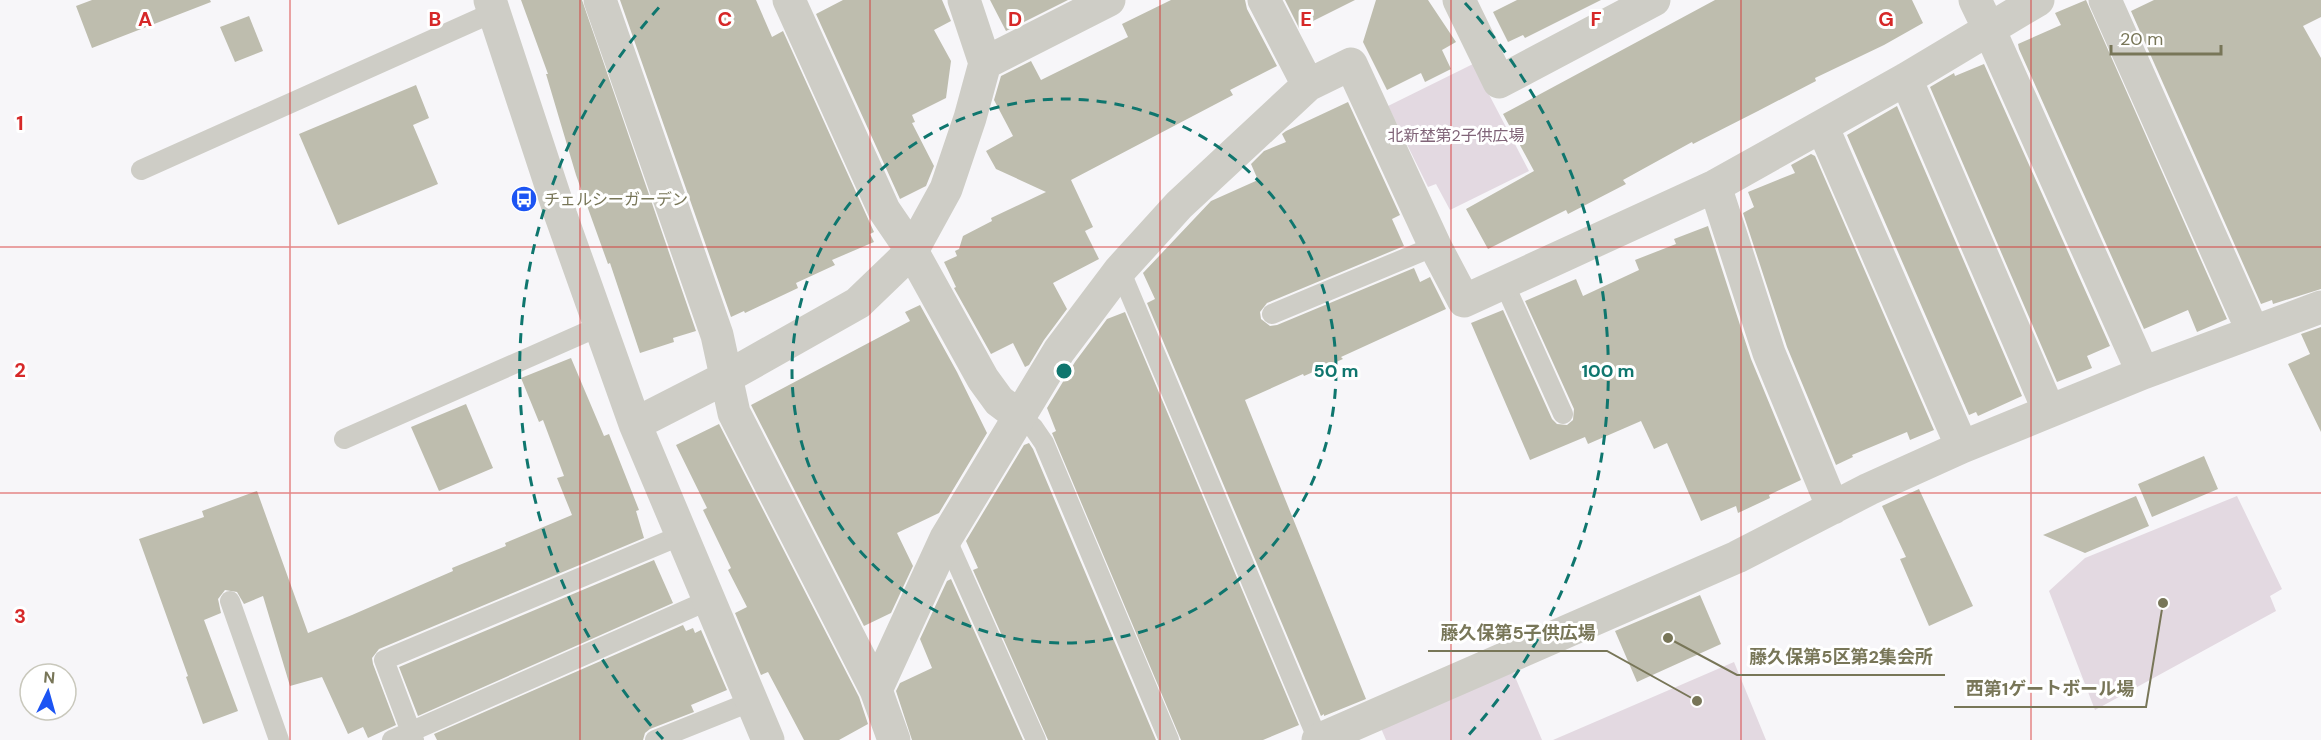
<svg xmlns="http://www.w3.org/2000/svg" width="2321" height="740" font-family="'DM Sans','Noto Sans JP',sans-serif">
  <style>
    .green { fill: #e3d9e1 }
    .building { fill: #bebdae }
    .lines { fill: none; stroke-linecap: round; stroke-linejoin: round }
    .lane { stroke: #cecdc6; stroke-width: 20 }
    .street { stroke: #cecdc6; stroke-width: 33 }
    .grid { fill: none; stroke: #d62828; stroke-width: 1.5; stroke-opacity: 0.55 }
    .ring { fill: none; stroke: #0f766e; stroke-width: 3; stroke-dasharray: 10 8 }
    .labels { text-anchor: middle; stroke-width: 6; stroke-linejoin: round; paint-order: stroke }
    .park-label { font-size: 16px; fill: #806478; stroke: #fff }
    .poi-label { font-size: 16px; fill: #787658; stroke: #fff; text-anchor: start }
    .grid-label { font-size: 20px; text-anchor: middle; font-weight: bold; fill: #d62828; stroke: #fff; stroke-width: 6; stroke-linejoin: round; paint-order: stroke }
    .centre { fill: #0f766e; stroke: #fff; stroke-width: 3 }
    .ring-label { font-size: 18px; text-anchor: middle; font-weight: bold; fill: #0f766e; stroke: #fff; stroke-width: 6; stroke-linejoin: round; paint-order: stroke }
    .leader { fill: none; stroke: #787658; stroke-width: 2 }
    .callout-dot { fill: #787658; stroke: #fff; stroke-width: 2 }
    .callout-label { font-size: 18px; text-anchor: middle; font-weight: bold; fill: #787658; stroke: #fff; stroke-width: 6; stroke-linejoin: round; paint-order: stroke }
  </style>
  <rect width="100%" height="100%" fill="#f7f6f9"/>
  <path class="green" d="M1473,64L1529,171L1450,210L1436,184L1428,187L1388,106Z
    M2237,496L2282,589L2270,596L2276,611L2095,710L2049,591L2085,558Z
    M1734,662L1766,740H1553Z
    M1513,672L1542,740H1386L1380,726Z"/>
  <path class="building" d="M92,0H210L211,2L92,48L76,6Z
    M521,0H582L696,331L673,338L674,342L640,353L610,263L608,264L576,175L546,74H548Z
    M620,0H756L772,37L783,31L874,232L870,234L874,242L832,260L835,265L796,283L798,288L745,313L744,311L731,317Z
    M843,0H942L951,21L934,30L951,61L946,98L912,115L915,122L912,123L934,166L926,186L900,199L816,14Z
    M990,0H1068L1006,31Z
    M1171,0H1245L1247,9L1277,66L1230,90L1233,95L1071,180L1093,227L1085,231L1099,259L1053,283L1067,309L1044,340L1029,365L1025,367L1013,343L991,354L954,288L956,287L944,262L957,256L955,251L959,249L963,236L992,221L991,218L1046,192L996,169L986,151L1013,136L994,100L1001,76L1031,61L1041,80L1128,37L1122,24Z
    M1285,0H1355L1299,28Z
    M1376,0H1428L1456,42L1442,50L1451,69L1425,82L1421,73L1387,90L1363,42Z
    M1517,0H1601L1525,38L1523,35L1508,42L1493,12Z
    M1715,0H1912L1923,23L1884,45L1815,78L1816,81L1758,111L1693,144L1692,142L1623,180L1626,184L1568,214L1566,210L1488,249L1466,209L1534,171L1503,114Z
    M2086,0L2227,319L2197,332L2188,310L2144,329L2019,49L2018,44L2061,25L2055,13Z
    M2154,0H2321V17L2303,26L2321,58V289L2273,304L2272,300L2261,304L2131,11Z
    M249,16L263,51L235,62L220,27Z
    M1984,64L2110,346L2087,356L2092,368L2057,382L1930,87L1954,73L1955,76Z
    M416,85L429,118L413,125L438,184L338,225L299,134Z
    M1348,102L1400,215L1392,219L1404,246L1267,303L1260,312L1261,319L1270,326L1277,325L1414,268L1420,282L1430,277L1446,309L1341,357L1343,359L1304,376L1303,374L1245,400L1366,699L1324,716V714L1321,716L1147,303L1155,299L1143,273L1211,201L1258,180L1251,164L1264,151L1286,142L1282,134L1286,131Z
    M1897,106L2022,396L1978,416L1976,412L1969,415L1847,135Z
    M1811,154L1815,156L1934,430L1910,440L1907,432L1852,455L1853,457L1836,465L1787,347L1743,213L1754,207L1748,192L1795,173L1791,165Z
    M1708,226L1751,359L1801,480L1769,495L1770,498L1738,513L1736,506L1701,521L1667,443L1654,449L1641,421L1588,444L1585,437L1530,460L1471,323L1503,310L1552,419L1557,424L1567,425L1573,420L1574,409L1525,301L1576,279L1583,296L1639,270L1635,260L1676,244L1674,239Z
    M920,305L957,372L987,433L939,513L897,533L913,566L891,613L864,626L751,405L910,321L905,312Z
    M1125,312L1299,725L1263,740H1181L1052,433L1056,431L1047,408L1075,362L1107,319Z
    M2321,327V432L2288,364L2310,354L2301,334Z
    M571,358L604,436L609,434L639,510L636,511L644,538L379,649L372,658L373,664L396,725L368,738L363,727L348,734L322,677L290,686L263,596L244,604L237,592L225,590L218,599L221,613L204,620L238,711L203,724L186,677L188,676L139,539L204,517L202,511L257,491L308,633L352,615L453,571L452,568L506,546L505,543L572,515L557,478L564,476L543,420L539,422L521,378Z
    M466,404L493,468L439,491L411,427Z
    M719,424L859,697L868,724L839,740H804L768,672L761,675L735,613L747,607L728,570L731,568L703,510L707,508L676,445Z
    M1029,443L1033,449L1156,740H1048L973,570L978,568L966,541L1024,445Z
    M2204,456L2218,489L2152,517L2138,484Z
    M1919,489L1973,606L1929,626L1900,559L1906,557L1882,506Z
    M2136,496L2149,526L2085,553L2043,535Z
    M654,560L673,603L418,716L399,667Z
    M951,579L1023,740H912L896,691L900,683L932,668L920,639L947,581Z
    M1700,595L1721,644L1637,682L1615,631Z
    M683,625L686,631L693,628L695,633L701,630L727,690L691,705L694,712L650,729L645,733L643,740H437L434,734Z"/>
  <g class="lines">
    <path class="lane" d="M141,170L494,12
      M1120,270L1318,740
      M1504,283L1563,414
      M1272,314L1435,246
      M1019,416L1033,427L1044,443L1169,740
      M344,439L600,326
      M946,538L1036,740
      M230,601L279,740
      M392,740L709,600
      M414,740L384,660L682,535
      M655,740L750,702"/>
    <path class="street" d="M490,0L561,216L635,424L768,740
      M600,0L717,335L734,413L876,690L894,740
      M789,0L884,210L912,251L983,379L999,401L1019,416
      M1264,0L1308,85
      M1459,0L1499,82L1654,0
      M1975,0L1989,29L2143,373
      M2105,0L2253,332
      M985,63L1109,0
      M1906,79L2049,411
      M1822,126L1962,447
      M1715,186L1769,353L1833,508
      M635,424L725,378L858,303L912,251L946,189L970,118L985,63L964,0
      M876,690L946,538L1059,351L1120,270L1179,205L1308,85L1351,64L1435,246L1464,301L1715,186L1906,79L2038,0
      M1318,740L1737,557L1869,489L1962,447L2143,373L2321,307"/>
  </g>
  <path class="grid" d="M290,0V740M580,0V740M870,0V740M1160,0V740M1451,0V740M1741,0V740M2031,0V740M0,247H2321M0,493H2321"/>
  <g class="ring">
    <circle cx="1064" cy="371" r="272"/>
    <path d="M663 739A544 544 0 0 1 663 3M1465 3A544 544 0 0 1 1465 739"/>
  </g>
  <defs>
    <symbol id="bus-disc" viewBox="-11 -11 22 22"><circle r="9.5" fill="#1c54f3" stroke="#fff"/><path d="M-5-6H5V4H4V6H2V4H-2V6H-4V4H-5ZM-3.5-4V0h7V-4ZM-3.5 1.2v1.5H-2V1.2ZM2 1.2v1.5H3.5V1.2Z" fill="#fff"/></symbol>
  </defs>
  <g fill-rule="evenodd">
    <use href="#bus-disc" x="509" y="184" width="30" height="30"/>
  </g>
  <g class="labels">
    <g class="park-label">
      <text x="1456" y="141">北新埜第2子供広場</text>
    </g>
    <g class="poi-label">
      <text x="544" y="205">チェルシーガーデン</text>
    </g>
  </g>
  <g class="grid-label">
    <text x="145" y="26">A</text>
    <text x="435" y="26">B</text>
    <text x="725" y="26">C</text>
    <text x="1015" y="26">D</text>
    <text x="1306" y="26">E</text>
    <text x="1596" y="26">F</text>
    <text x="1886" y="26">G</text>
    <text x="20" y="130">1</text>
    <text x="20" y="377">2</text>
    <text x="20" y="623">3</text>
  </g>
  <circle cx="1064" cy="371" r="9" class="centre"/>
  <g class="ring-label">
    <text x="1336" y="377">50 m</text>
    <text x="1608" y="377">100 m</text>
  </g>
  <path class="leader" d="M1697 701L1607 651H1428M1668 638L1737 675H1945M2163 603L2146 707H1954"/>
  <g class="callout-dot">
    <circle cx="1697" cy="701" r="6"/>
    <circle cx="1668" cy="638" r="6"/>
    <circle cx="2163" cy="603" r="6"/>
  </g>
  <g class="callout-label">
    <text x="1518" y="639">藤久保第5子供広場</text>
    <text x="1841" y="663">藤久保第5区第2集会所</text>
    <text x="2050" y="695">西第1ゲートボール場</text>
  </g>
  <g transform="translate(48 692) rotate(5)"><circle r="28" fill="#ffffff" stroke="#c9c8bc" stroke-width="1.5"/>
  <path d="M0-4.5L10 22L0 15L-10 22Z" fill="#1c54f3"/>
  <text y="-9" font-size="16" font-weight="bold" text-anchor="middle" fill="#787658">N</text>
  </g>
  <path d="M2111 45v9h110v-9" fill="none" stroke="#787658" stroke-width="3"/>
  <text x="2120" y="45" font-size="18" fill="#787658" stroke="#ffffff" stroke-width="4.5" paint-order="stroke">20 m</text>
</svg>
